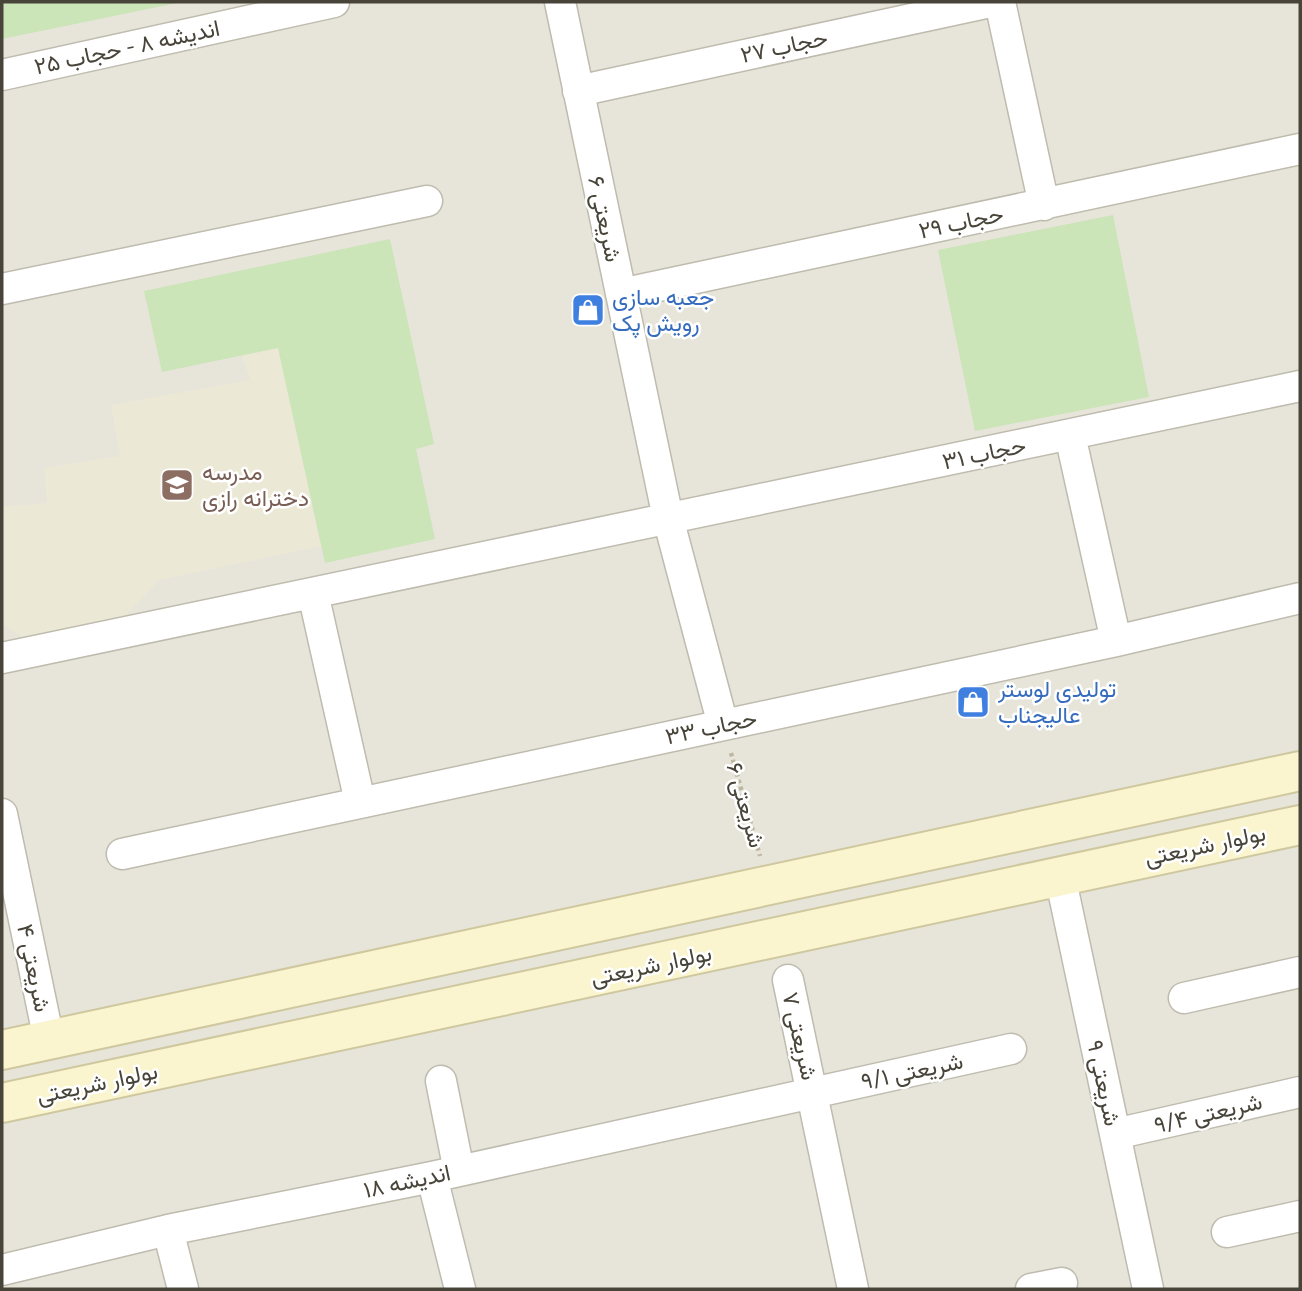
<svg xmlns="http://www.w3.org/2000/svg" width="1302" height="1291" font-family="Karla,Vazirmatn,sans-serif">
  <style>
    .residential { fill: #e7e5da }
    .education { fill: #ece8d6 }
    .green { fill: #cbe4b8 }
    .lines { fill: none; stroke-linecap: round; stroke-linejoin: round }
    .street-casing { stroke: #bfbbae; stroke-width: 33 }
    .secondary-casing { stroke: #cfc89f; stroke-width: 42 }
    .path { stroke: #bfb8a1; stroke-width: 4.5; stroke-dasharray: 3.5 3.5; stroke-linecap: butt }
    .street { stroke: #fff; stroke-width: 30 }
    .secondary { stroke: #faf5cf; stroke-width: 38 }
    .labels { text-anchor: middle; stroke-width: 5; stroke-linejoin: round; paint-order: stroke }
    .street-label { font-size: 23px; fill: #484439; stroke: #fff }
    .shop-label { font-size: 23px; fill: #366cbe; stroke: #fff; text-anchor: start }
    .education-label { font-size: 23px; fill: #785e54; stroke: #fff; text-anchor: start }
  </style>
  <rect width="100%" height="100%" fill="#f4f2eb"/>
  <path class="residential" d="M2,2H1300V1289H2Z"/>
  <path class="education" d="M278,347L321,546L159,580L124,617L23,637L2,624V507L47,503L44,468L120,456L111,405L250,380L242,355Z"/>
  <path class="green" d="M2,2H182L2,39Z
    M1113,215L1149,397L975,431L938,250Z
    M390,239L434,444L416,449L435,539L325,563L278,348L162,372L144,291Z"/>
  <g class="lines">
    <defs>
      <path id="street" d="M560,2L668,518L723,725
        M1000,2L1044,205
        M2,75L334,2
        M578,91L990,2
        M2,289L427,201
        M621,294L1300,149
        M1070,435L1116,641
        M313,593L360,802
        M2,658L1300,386
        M2,814L49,1040
        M122,854L1116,641L1300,598
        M1060,876L1148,1289
        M788,980L853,1289
        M1184,998L1300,972
        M441,1081L459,1171
        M1115,1134L1300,1092
        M432,1177L460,1289
        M168,1230L183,1289
        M1227,1232L1300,1216
        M2,1270L168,1230L432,1177L1011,1049
        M1031,1289L1062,1283"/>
      <path id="secondary" d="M2,1050L1300,771
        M2,1103L1300,825"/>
    </defs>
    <use href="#street" class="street-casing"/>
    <use href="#secondary" class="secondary-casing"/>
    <path class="path" d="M731,753L760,856"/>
    <use href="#street" class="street"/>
    <use href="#secondary" class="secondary"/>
  </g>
  <defs>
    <symbol id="shop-square" viewBox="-11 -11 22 22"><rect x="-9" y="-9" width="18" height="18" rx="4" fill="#3f7fe0" stroke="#fff"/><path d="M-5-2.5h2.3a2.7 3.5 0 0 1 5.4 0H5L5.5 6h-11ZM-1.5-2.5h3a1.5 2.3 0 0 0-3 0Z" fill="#fff"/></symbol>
    <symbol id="school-square" viewBox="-11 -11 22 22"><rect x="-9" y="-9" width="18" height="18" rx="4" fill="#8d6e63" stroke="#fff"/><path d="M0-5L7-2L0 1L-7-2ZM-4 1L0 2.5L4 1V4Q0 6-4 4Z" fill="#fff"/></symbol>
  </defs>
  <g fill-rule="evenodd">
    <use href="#shop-square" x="569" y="291" width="38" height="38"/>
    <use href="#school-square" x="158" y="466" width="38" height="38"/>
    <use href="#shop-square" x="954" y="683" width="38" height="38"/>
  </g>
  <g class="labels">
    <g class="street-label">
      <text transform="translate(784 46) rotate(-12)" y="8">حجاب ۲۷</text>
      <text transform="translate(127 47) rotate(-12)" y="8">اندیشه ۸ - حجاب ۲۵</text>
      <text transform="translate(605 219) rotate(78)" y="8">شریعتی ۶</text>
      <text transform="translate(961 222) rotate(-12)" y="8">حجاب ۲۹</text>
      <text transform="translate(984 453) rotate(-12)" y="8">حجاب ۳۱</text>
      <text transform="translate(711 727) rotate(-12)" y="8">حجاب ۳۳</text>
      <text transform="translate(746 805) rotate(74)" y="8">شریعتی ۶</text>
      <text transform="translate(1205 845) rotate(-12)" y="8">بولوار شریعتی</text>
      <text transform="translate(651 965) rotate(-12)" y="8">بولوار شریعتی</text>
      <text transform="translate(34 968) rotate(78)" y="8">شریعتی ۴</text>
      <text transform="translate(800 1036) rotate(77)" y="8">شریعتی ۷</text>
      <text transform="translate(912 1071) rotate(-12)" y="8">شریعتی ۹/۱</text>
      <text transform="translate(97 1083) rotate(-12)" y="8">بولوار شریعتی</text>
      <text transform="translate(1104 1083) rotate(78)" y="8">شریعتی ۹</text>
      <text transform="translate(1208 1113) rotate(-13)" y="8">شریعتی ۹/۴</text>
      <text transform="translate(407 1181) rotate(-12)" y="8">اندیشه ۱۸</text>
    </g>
    <g class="shop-label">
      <text x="612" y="305">جعبه سازی<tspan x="612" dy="26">رویش پک</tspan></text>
      <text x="998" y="697">تولیدی لوستر<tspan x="998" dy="26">عالیجناب</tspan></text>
    </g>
    <g class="education-label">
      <text x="202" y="480">مدرسه<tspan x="202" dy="26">دخترانه رازی</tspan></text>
    </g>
  </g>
  <rect width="1302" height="1291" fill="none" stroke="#484439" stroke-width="7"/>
</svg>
